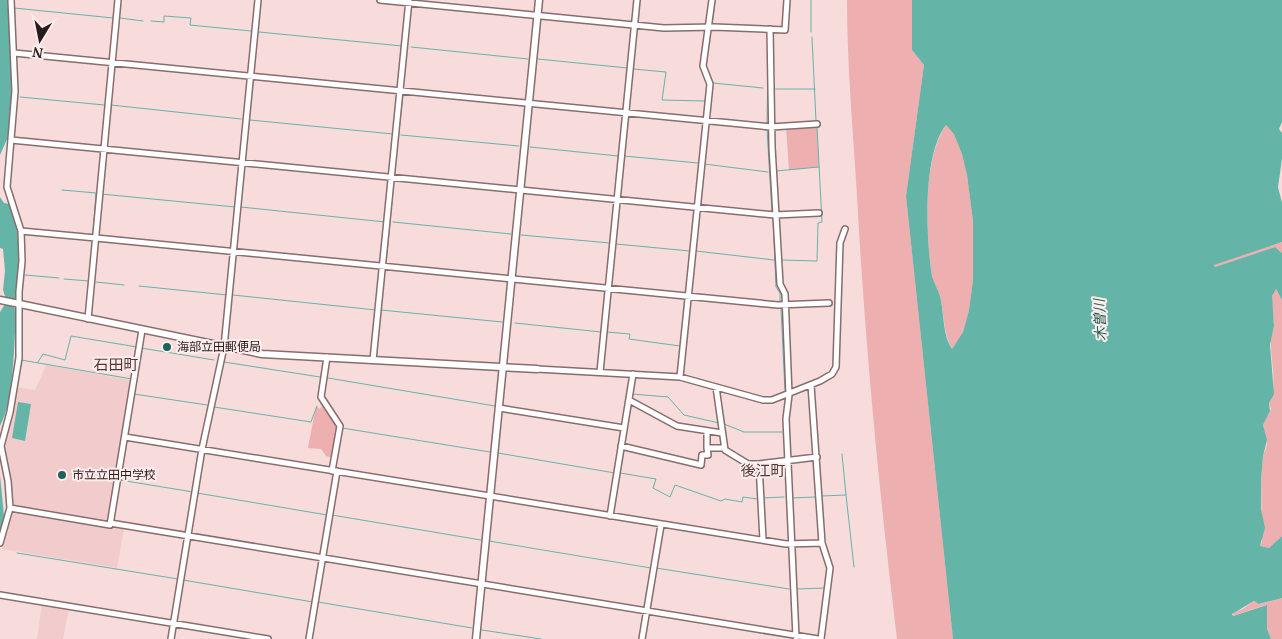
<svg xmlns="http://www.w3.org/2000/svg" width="1282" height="639" font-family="'PT Serif','Noto Sans JP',serif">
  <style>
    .built { fill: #f2cccc }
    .green { fill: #edafaf }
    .water { fill: #65b4a8; fill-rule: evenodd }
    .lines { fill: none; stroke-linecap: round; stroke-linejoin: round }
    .stream { stroke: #65b4a8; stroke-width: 1 }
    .minor-casing { stroke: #876d6d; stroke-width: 8 }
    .tertiary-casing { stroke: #876d6d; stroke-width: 9 }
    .minor { stroke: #fff; stroke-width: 5 }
    .tertiary { stroke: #fff; stroke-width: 6 }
    .poi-dot { fill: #1b655c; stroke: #feeceb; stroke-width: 2 }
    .labels { text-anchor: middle; stroke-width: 4; stroke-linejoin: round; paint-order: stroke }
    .poi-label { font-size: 12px; fill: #261c1c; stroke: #feeceb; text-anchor: start }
    .water-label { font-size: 14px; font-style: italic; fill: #195b53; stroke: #feeceb }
    .quarter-label { font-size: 15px; fill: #503939; stroke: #feeceb }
  </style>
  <rect width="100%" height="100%" fill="#f8dbdb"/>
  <path class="built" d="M46,365L131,380L106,525L124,529L117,568L2,549L13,506L3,446L16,387L35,390Z
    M42,604L69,609L63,639H37Z"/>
  <path class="green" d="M847,0H912V50L924,65L906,196L953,639H897C879,492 865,344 857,196C853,131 847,65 847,0Z
    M946,125L955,134L962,154L967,175L973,221V280L969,310L963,332L952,349C944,335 944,316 941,301C940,292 934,284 932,276C926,235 922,160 946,125Z
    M817,126L819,167L789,170L786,127Z
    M1282,242V253L1275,247L1215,267L1214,264Z
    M1276,289L1282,300V536L1269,548L1260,546L1262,542L1261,481L1263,456L1267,445L1263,425L1271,409L1269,403C1278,386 1271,364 1271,346C1270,339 1273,333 1274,326C1275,316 1267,296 1276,289Z
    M316,406L320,409L322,406L338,427L333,458L326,456L321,449L308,448Z
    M1282,598V639H1271L1267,629L1266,605L1232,616L1234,612L1243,609L1254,601L1261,604Z"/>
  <path class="water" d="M0,0H8L12,96L8,137L0,155Z
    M912,0H1282V122L1279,129L1282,133V159L1278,187L1282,203V242L1214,265L1215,267L1275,247L1282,253V300L1276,289L1272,296L1274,326L1270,345L1274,394L1269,403L1270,411L1263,425L1267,440L1263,456L1261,481V509L1265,528L1260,546L1269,548L1282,536V598L1259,604L1254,601L1232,614L1233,616L1267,605V629L1271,639H953L906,196L924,65L912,50ZM946,125L954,134L962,154L967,175L973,221V280L969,310L963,332L952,349C943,336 944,316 941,301C940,292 934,284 932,276C926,239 922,155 946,125Z
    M0,197L4,203L9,204C21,232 20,258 16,287C15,295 18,299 14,306L16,314C14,343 14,402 0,426V312L5,304V296L3,290L5,271L3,249L0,248Z
    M18,402L31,404L25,441L12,438Z
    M0,475L4,516L0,533Z"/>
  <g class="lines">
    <path class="stream" d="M811,0V32
      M14,8L113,18
      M120,18L143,21
      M713,19L715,0
      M151,21L164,22V16L191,18L190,25L251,31
      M259,32L402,46
      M812,37L816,121
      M411,47L528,59
      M538,59L627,68
      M633,69L666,72L662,100L705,101
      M713,83L763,88
      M403,88L411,5
      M774,89H815
      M20,97L104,105
      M111,105L241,119
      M250,120L393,134
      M767,124L768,62
      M767,129L772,213
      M401,135L519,146
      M530,147L618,156
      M624,156L698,163
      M704,164L768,172
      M776,171L819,167
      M394,177L403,94
      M62,190L96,193L93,234
      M101,194L235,207
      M241,207L385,222
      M773,218L776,287L780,293V304
      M393,222L511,234
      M521,235L610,243
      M616,244L690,251
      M696,251L774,260
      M781,260L817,261L818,223L822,222L817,126
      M386,263L394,181
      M385,268L381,310L502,322
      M25,275L59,278
      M64,279L89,281
      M96,282L124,285
      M139,286L227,295
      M233,295L376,310
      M781,308L785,392
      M515,323L601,332
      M607,332L630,334L629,339L680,346
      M141,348L214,360
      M21,360L132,379
      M38,362L43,354L65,360L71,336L137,347
      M224,362L320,377
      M328,378L495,406
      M134,394L207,405
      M632,394L668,397L684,415L719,423
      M323,405L330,416
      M214,407L311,422L317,406
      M784,411L786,402
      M724,424L744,432H782
      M342,428L490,452
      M498,453L615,473
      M620,473L656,479L653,488L670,497L675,485L721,501L725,499L742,502L743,497L758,499
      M120,480L193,492
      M197,493L327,515
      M846,495L854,567
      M822,496L846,495L842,454
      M762,498L784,497
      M792,498L815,497
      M332,515L481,540
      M489,541L651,568
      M17,553L178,579
      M656,568L789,589
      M183,580L313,602
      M797,589L825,588L822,609
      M318,602L472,628
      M482,630L541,639"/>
    <defs>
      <path id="minor" d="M380,0L664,28L714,27L785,30L787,0
        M770,29L772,147L780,284L785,294L789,395L786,419L796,637
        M14,53L771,127L817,124
        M11,140L775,215L819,213
        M21,231L96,238
        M96,238L778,305L829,303
        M88,319L118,0
        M327,357L321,397L340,426L332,471
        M373,360L409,0
        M537,369L680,377L763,400H772L820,381L832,374L836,367L840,243L845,229
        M600,372L637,0
        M680,377L710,84L703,66L712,0
        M811,385L822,543L830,568L821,639
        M716,387L725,450L748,464H759L763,540
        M629,400L677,426L722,433
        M499,408L624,428
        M707,431V448
        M125,437L786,544L822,543
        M621,446L701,465L702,455H708L707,448H724
        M759,464L817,457
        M10,508L110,525L142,330
        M610,516L633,374
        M110,523L818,639
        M0,543L10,508L8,481L1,446L10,412L19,358V292L22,261L21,231L7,187L15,91L11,0
        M0,595L268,639
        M171,639L202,449L224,347L258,0
        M309,639L337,471
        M642,639L661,525"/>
      <path id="tertiary" d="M0,300L262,354L537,369
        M476,639L539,0"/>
    </defs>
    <use href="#minor" class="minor-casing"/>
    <use href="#tertiary" class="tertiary-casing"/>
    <use href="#minor" class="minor"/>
    <use href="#tertiary" class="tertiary"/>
  </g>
  <g class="poi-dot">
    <circle cx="167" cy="347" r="5"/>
    <circle cx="62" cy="475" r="5"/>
  </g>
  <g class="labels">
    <g class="poi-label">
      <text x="177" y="351">海部立田郵便局</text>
      <text x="72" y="479">市立立田中学校</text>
    </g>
    <g class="water-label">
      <text transform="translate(1100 320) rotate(-93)" y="5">木曽川</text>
    </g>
    <g class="quarter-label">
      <text x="116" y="370">石田町</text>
      <text x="763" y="476">後江町</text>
    </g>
  </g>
  <g transform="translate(40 40) rotate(190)" stroke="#feeceb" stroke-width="4" paint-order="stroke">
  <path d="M0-4L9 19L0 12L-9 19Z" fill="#261c1c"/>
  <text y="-8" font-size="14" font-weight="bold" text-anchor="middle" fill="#261c1c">N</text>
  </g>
</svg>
